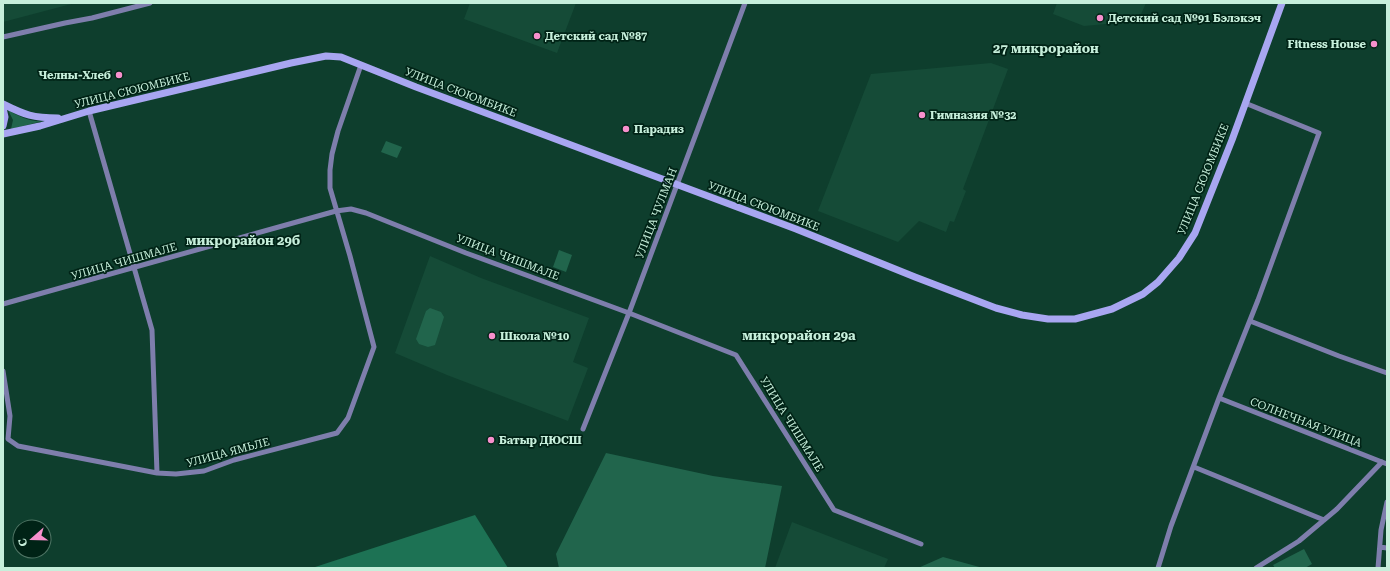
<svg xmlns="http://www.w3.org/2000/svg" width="1390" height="571" font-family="'Roboto Serif',serif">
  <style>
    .built { fill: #154b37 }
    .green { fill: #21654c }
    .forest { fill: #1d7254 }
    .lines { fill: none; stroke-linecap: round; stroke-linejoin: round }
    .street { stroke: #7e7eac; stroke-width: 5 }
    .secondary { stroke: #a8a6f1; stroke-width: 7 }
    .poi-dot { fill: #f790cd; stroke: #002316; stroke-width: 1.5 }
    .labels { text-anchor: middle; stroke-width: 3.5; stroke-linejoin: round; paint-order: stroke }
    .poi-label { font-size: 11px; font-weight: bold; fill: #c6efdb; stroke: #002316; text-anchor: start }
    .street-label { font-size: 11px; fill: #c6efdb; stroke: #002316 }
    .quarter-label { font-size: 13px; font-weight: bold; fill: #c6efdb; stroke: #002316 }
  </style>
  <rect width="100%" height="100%" fill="#0e3e2d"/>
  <path class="built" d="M3,3H75L3,22Z
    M470,3H576L557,53L464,19Z
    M1057,3H1146L1138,21L1084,26L1053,14Z
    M991,63L1008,69L963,189L966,191L954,222L950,221L946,232L919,221L898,242L818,211L871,74Z
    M430,256L481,278L589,318L573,362L588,368L568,421L447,375L395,353Z
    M792,522L888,559L884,568H775Z"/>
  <path class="green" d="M8,110C20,117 30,122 43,121L11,129L13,120Z
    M386,141L402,147L397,158L381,152Z
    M559,250L572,255L566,272L553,267Z
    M430,308L441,312L444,317L435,345L428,347L419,344L416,339L426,311Z
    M606,453L713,476L782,486L765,568H559L556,554Z
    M1304,549L1312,564L1305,568H1275L1273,565Z
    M943,557L983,568H918Z"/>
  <path class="forest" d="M475,515L508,568H312Z"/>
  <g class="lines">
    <path class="street" d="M3,37L65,23L92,18L150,3
      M89,111L152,330L157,473
      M3,304L336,211L351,209L366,213L466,253L629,313L736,355L834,510L921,544
      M1250,321L1339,356L1387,373
      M3,371L10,416L8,439L18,446L157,473L176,474L204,471L234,460L337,433L348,418L374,347L350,256L330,188V170L332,154L338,131L361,65
      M1219,398L1387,464
      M583,429L629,313L745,3
      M1194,467L1324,520
      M1380,547L1387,548
      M1158,568L1171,526L1219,398L1258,300L1319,133L1245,103
      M1256,568L1299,541L1337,509L1382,462
      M1378,568L1381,530L1387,502"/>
    <path class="secondary" d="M3,104C25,115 33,118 58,118
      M3,108L5,117L3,126
      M3,134L40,126L89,111L291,63L326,56L341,57L416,87L796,229L915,277L996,308L1022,315L1048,319H1075L1112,309L1143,294L1158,282L1179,258L1195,233L1232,140L1282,3"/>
  </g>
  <g class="poi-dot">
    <circle cx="1100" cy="18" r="4"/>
    <circle cx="537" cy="36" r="4"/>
    <circle cx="1374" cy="44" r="4"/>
    <circle cx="119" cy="75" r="4"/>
    <circle cx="922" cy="115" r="4"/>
    <circle cx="626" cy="129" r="4"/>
    <circle cx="492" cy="336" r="4"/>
    <circle cx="491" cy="440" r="4"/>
  </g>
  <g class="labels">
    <g class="poi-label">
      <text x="1108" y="22">Детский сад №91 Бэлэкэч</text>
      <text x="545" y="40">Детский сад №87</text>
      <text x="1366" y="48" text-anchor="end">Fitness House</text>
      <text x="111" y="79" text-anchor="end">Челны-Хлеб</text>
      <text x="930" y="119">Гимназия №32</text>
      <text x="634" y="133">Парадиз</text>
      <text x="500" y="340">Школа №10</text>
      <text x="499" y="444">Батыр ДЮСШ</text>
    </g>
    <g class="street-label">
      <text transform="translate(132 90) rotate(-14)" y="4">УЛИЦА СЮЮМБИКЕ</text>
      <text transform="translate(461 92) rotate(21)" y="4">УЛИЦА СЮЮМБИКЕ</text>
      <text transform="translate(1203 179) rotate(-68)" y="4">УЛИЦА СЮЮМБИКЕ</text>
      <text transform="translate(764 206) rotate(21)" y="4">УЛИЦА СЮЮМБИКЕ</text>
      <text transform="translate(656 213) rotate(-69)" y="4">УЛИЦА ЧУЛМАН</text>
      <text transform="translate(508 257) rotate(21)" y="4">УЛИЦА ЧИШМАЛЕ</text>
      <text transform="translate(124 261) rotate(-16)" y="4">УЛИЦА ЧИШМАЛЕ</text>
      <text transform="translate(1306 422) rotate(21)" y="4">СОЛНЕЧНАЯ УЛИЦА</text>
      <text transform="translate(792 424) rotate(58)" y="4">УЛИЦА ЧИШМАЛЕ</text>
      <text transform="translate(228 452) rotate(-15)" y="4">УЛИЦА ЯМЬЛЕ</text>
    </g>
    <g class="quarter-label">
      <text x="1046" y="53">27 микрорайон</text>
      <text x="243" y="245">микрорайон 29б</text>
      <text x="799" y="340">микрорайон 29а</text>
    </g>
  </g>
  <rect width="1390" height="571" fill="none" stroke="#c6efdb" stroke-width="8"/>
  <g transform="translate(32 539) rotate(250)"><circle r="19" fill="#002316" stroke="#4f7565"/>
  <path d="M0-3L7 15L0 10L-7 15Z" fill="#f790cd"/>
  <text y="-6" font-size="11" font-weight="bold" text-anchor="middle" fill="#c6efdb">С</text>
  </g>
</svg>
